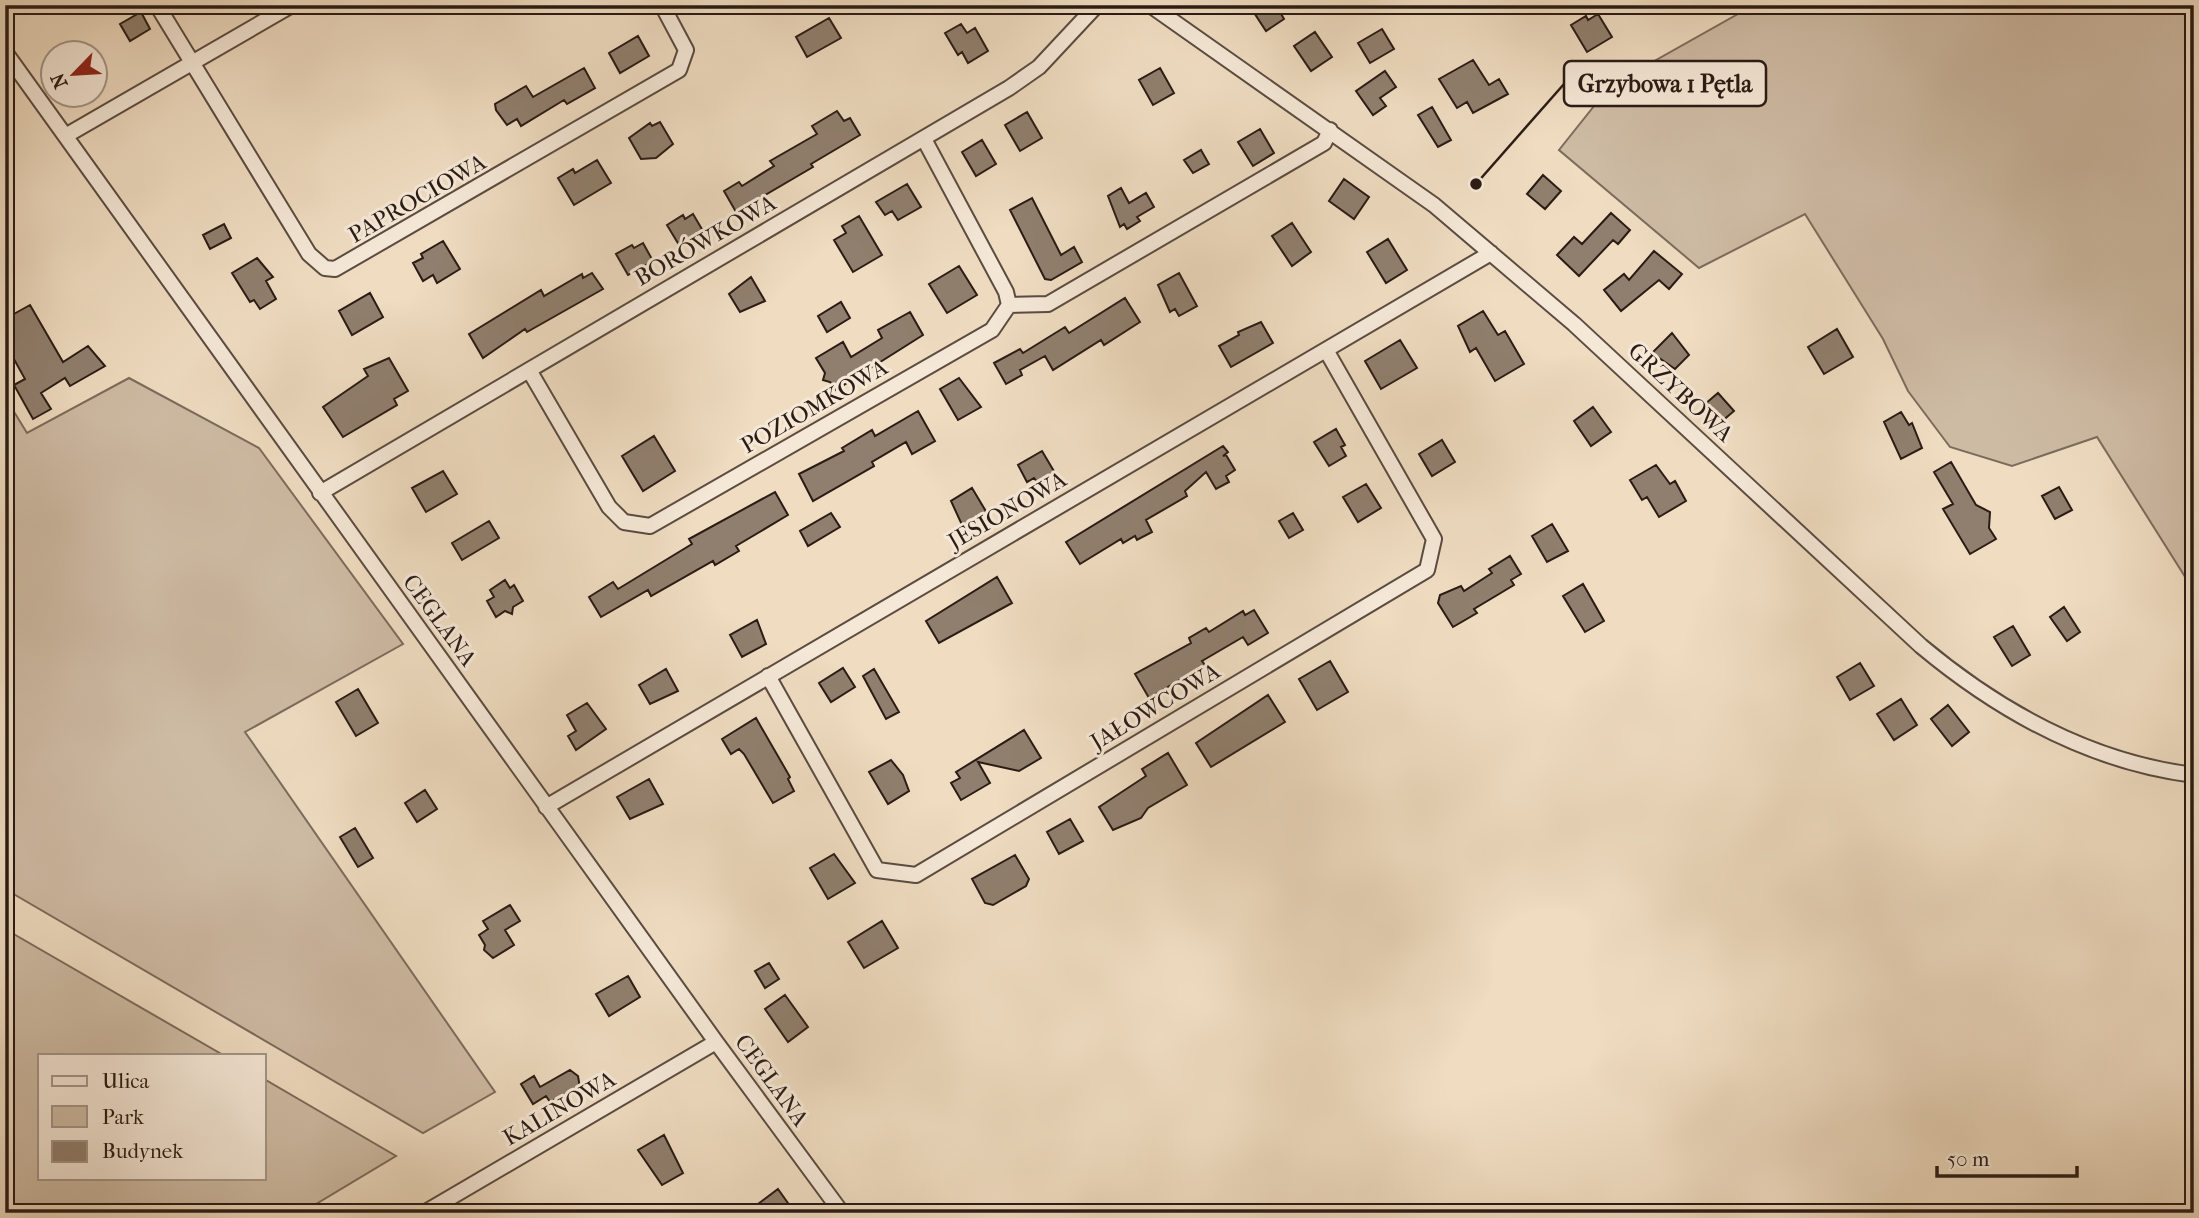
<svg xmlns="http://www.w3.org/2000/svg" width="2199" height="1218" font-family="'IM FELL French Canon',serif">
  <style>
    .green { fill: #cebba4; stroke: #7c6b5c; stroke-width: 2 }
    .building { fill: #907f6e; stroke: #2a1b15; stroke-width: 2 }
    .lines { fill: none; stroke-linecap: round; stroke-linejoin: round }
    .minor-casing { stroke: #5b4b40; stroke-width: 18 }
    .minor { stroke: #f5e8d7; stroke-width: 14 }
    .labels { text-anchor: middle; stroke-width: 6; stroke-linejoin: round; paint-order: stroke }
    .street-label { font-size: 23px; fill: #2a1b15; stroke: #f5e8d7 }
    .leader { fill: none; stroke: #2a1b15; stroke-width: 2.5 }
    .callout-dot { fill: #2a1b15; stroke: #f5e8d7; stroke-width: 2.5 }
    .callout { fill: #f5e8d7; stroke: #2a1b15; stroke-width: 2.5 }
    .callout-label { font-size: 24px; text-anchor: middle; font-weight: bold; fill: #2a1b15 }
  </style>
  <rect width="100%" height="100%" fill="#efdcc1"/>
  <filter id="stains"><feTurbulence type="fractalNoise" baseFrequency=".00286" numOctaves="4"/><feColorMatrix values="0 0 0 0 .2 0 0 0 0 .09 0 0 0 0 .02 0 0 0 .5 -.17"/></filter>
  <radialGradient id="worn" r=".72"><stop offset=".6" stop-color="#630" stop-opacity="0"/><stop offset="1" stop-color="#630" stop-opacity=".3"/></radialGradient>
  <path class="green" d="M1754,5H2194V591L2097,437L2012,466L1950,447L1908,391L1883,339L1805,214L1699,268L1559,150L1610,86Z
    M129,378L259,448L403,644L245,732L495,1092L423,1133L5,889V397L27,433Z
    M5,929L223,1055H40V1178H264V1079L396,1156L301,1213H5Z"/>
  <path class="building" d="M1249,5H1276L1284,19L1266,31Z
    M141,12L150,29L130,41L120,24Z
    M1598,14L1612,37L1587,52L1571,25L1586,16L1588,20Z
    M829,18L841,38L807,57L796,37Z
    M961,24L967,33L975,28L988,51L968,63L962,52L958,55L945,33Z
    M1382,29L1394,49L1370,63L1358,43Z
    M1315,32L1332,57L1311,71L1294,46Z
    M638,36L649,56L620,73L609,53Z
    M1473,60L1489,85L1499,79L1508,94L1473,113L1467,102L1457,108L1439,79Z
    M584,68L595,88L567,104L564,100L521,126L517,119L507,125L496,110L495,104L526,86L533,97Z
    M1160,68L1174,93L1153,105L1139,80Z
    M1385,71L1396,87L1380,98L1386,106L1373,115L1356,91Z
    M1432,107L1451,140L1438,147L1418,115Z
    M837,111L844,121L850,118L860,135L811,164L813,167L736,212L724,191L739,182L742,186L774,166L770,161L817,134L812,126Z
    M1027,112L1042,138L1020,151L1005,125Z
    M660,122L673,144L656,158L641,159L629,138L650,123L652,126Z
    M1260,129L1274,153L1253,166L1238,142Z
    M982,140L996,164L976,176L962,152Z
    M1201,150L1209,164L1193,173L1184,160Z
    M597,160L611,183L574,205L558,178L573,169L575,173Z
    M1543,175L1561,191L1545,209L1527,194Z
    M1344,179L1369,197L1354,219L1329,201Z
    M907,184L921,207L898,220L892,211L885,215L876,202Z
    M1121,188L1129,203L1146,193L1154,207L1137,217L1140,221L1127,229L1124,224L1120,227L1108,196Z
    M1032,198L1061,255L1074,247L1082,262L1051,280L1045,279L1010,210Z
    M1611,213L1630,230L1618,244L1613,240L1579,276L1557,255L1574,237L1582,244Z
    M693,214L703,231L679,245L667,225L683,215L685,219Z
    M859,216L882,255L853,272L834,240L846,233L842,226Z
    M1292,223L1311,252L1292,266L1272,236Z
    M224,224L231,238L210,249L203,235Z
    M1388,239L1407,270L1386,283L1367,252Z
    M443,241L460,269L437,283L433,275L423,281L413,263L423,258L421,254Z
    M643,243L653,261L628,275L616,254L632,245L634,248Z
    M1654,251L1682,274L1669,289L1659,280L1621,311L1604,290L1624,274L1629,280Z
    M257,258L273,277L266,281L276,299L260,309L254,300L250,302L232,273Z
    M959,266L977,295L947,313L929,284Z
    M592,273L603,289L527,332L525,329L483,358L469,334L541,290L544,296L582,274L583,278Z
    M1179,273L1197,306L1179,316L1175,309L1170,312L1158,285Z
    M751,277L765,301L740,312L729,294Z
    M370,293L383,317L352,335L339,311Z
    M1125,298L1140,322L1104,345L1101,340L1053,370L1045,356L1020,370L1022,375L1006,384L994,363L1020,349L1023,353L1065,327L1069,333Z
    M841,302L850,318L827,332L818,316Z
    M30,305L63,362L88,346L105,366L70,386L65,378L41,393L51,409L33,419L14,385L25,379L5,343V319Z
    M1483,311L1498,335L1505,331L1524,364L1495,381L1476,348L1470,352L1458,326Z
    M910,312L923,335L836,390L830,382L823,380L825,373L816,358L843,342L851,357L882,338L878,330Z
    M1261,322L1273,343L1231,367L1219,346L1239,335L1238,332Z
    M1837,329L1853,357L1824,374L1808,347Z
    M1672,333L1689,355L1675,369L1652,353Z
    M1400,340L1417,368L1381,389L1365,361Z
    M389,358L408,391L394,399L397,405L343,437L323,407L368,376L364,369Z
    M959,378L981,407L958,420L940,389Z
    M1718,393L1734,411L1721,422L1705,404Z
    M1593,407L1611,432L1591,446L1574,421Z
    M918,411L935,441L912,454L906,442L872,462L874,466L813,501L799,474L844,451L842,448L872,430L875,436Z
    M1901,412L1909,425L1912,423L1922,448L1901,459L1884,422Z
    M1336,429L1345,445L1341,447L1346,456L1329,466L1314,442Z
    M654,436L675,471L643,491L622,456Z
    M1442,440L1455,462L1432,476L1419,454Z
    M1223,446L1228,452L1223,456L1226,455L1235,470L1226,476L1229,482L1216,489L1206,472L1185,491L1187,496L1146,520L1152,532L1137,540L1135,536L1123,543L1121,539L1080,564L1066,542Z
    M1042,451L1055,473L1038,483L1034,478L1027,482L1018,465Z
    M1951,462L1976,505L1990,512L1989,528L1996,539L1970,554L1943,509L1953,504L1934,472Z
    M1656,465L1670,484L1675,481L1686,501L1659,517L1647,497L1642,500L1630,480Z
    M443,471L457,494L426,512L412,488Z
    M1366,484L1381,508L1358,522L1343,497Z
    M2059,487L2072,510L2055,519L2042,496Z
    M972,488L987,513L963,527L951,501Z
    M775,492L788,515L736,546L739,551L715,565L713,561L651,596L648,590L601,617L589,597L613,582L618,589L692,544L689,539Z
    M831,513L840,527L808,546L800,531Z
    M1293,513L1303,530L1289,538L1279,521Z
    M489,521L499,538L462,560L452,543Z
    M1552,524L1568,551L1547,562L1532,536Z
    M1510,556L1521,574L1511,580L1514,585L1474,609L1477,613L1453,627L1438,603L1440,595L1461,586L1464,591L1492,573L1489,569Z
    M997,577L1012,603L939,643L926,621Z
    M505,580L510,588L514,585L523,601L513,607L512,614L505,611L496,617L487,601L494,597L490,590Z
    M1583,584L1604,621L1585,632L1563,596Z
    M2064,607L2080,632L2067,641L2050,617Z
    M1254,610L1268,633L1248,645L1243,637L1202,661L1205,665L1149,698L1135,674L1191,643L1189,638L1206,628L1209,632L1243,611L1245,615Z
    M757,620L766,644L742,657L730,635Z
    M2013,626L2030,655L2012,666L1994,637Z
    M1330,661L1348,692L1317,710L1299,679Z
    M1860,663L1874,686L1850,700L1837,677Z
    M843,668L855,687L831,702L819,683Z
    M666,669L678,691L650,704L639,685Z
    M874,669L899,712L886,719L863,676Z
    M358,689L378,723L356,736L336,702Z
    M1268,695L1285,722L1211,767L1196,743Z
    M1901,699L1917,725L1894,740L1877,714Z
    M587,703L606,729L576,750L568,736L576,731L567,715Z
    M1948,705L1969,732L1952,746L1931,719Z
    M756,718L790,777L788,779L794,791L773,803L744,754L739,749L731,754L722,739Z
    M1024,730L1041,758L1019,771L978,762L990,783L961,800L951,783L960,778L956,772Z
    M1168,753L1187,785L1148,808L1141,818L1113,830L1099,807L1146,776L1142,769Z
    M891,760L903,775L909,791L888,804L869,772Z
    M649,779L663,804L630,819L617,797Z
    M425,790L437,809L417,822L405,803Z
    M1070,819L1083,841L1059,854L1047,832Z
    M355,828L373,858L358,867L340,837Z
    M834,854L855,883L828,899L810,868Z
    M1015,855L1029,879L1026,886L993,905L985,903L972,879Z
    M510,905L520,921L505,930L514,945L493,958L484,950L485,945L479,935L488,929L483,921Z
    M882,921L898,948L864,968L848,942Z
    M769,963L779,979L765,988L755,971Z
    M628,976L640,997L609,1016L596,994Z
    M785,995L808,1027L788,1042L765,1009Z
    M570,1070L578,1076L580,1088L558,1100L557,1098L550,1102L546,1096L533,1104L521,1084L534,1076L540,1087Z
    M664,1135L683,1173L662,1185L638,1150Z
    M778,1189L795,1213H746Z"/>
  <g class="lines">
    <defs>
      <path id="minor" d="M157,5L309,254L325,268L335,269L679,70L686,50L662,5
        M1150,5L1434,205L1574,324L1921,646C2000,712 2090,762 2194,775
        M5,52L716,1042L842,1213
        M67,135L292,5
        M1009,305L1048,304L1324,143L1330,130
        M529,370L609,507L624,522L650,526L992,330L1009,305L1006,292L924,139
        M320,493L1009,88L1039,67L1097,5
        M768,676L877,870L916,875L1427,570L1434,539L1326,350
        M546,807L1491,253
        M424,1213L716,1042"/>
    </defs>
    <use href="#minor" class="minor-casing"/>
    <use href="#minor" class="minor"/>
  </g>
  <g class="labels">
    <g class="street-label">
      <text transform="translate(417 198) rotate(-30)" y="8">PAPROCIOWA</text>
      <text transform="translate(705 240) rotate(-30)" y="8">BORÓWKOWA</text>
      <text transform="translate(1681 392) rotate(43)" y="8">GRZYBOWA</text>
      <text transform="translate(814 406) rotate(-30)" y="8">POZIOMKOWA</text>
      <text transform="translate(1007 510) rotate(-30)" y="8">JESIONOWA</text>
      <text transform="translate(440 620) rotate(54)" y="8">CEGLANA</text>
      <text transform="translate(1155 706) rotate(-31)" y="8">JAŁOWCOWA</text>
      <text transform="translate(772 1080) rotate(54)" y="8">CEGLANA</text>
      <text transform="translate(559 1108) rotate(-30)" y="8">KALINOWA</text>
    </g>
  </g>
  <path class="leader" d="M1476 184L1564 84"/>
  <circle class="callout-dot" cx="1476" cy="184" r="7"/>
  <rect class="callout" x="1564" y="61" width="202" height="45" rx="7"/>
  <g class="callout-label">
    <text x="1665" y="92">Grzybowa 1 Pętla</text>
  </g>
  <rect width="2199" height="1218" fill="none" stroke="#efdcc1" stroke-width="28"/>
  <rect x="7" y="7" width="2185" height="1204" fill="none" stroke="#2a1b15" stroke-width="3.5"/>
  <rect x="14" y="14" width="2171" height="1190" fill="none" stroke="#2a1b15" stroke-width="2"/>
  <rect x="38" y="1054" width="228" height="126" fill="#f5e8d7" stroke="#a49689" stroke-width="2"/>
  <rect x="52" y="1076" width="35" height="10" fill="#f5e8d7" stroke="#a49689" stroke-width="2"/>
  <text x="102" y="1088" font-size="21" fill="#2a1b15">Ulica</text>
  <rect x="52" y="1106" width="35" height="21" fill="#cebba4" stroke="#a49689" stroke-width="2"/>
  <text x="102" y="1124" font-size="21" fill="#2a1b15">Park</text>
  <rect x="52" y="1141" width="35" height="21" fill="#907f6e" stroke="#a49689" stroke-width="2"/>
  <text x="102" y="1158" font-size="21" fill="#2a1b15">Budynek</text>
  <g transform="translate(74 74) rotate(245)"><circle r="33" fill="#f5e8d7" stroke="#a49689" stroke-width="2"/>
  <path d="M0-5L12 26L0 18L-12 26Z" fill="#8f2418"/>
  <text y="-10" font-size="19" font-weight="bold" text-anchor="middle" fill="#2a1b15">N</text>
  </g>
  <path d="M1937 1166v10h140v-10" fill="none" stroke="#2a1b15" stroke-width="3.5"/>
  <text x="1947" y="1166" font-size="21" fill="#2a1b15" stroke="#f5e8d7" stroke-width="5" paint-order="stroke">50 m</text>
  <rect width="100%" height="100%" filter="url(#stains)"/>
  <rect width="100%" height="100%" fill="url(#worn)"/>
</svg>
